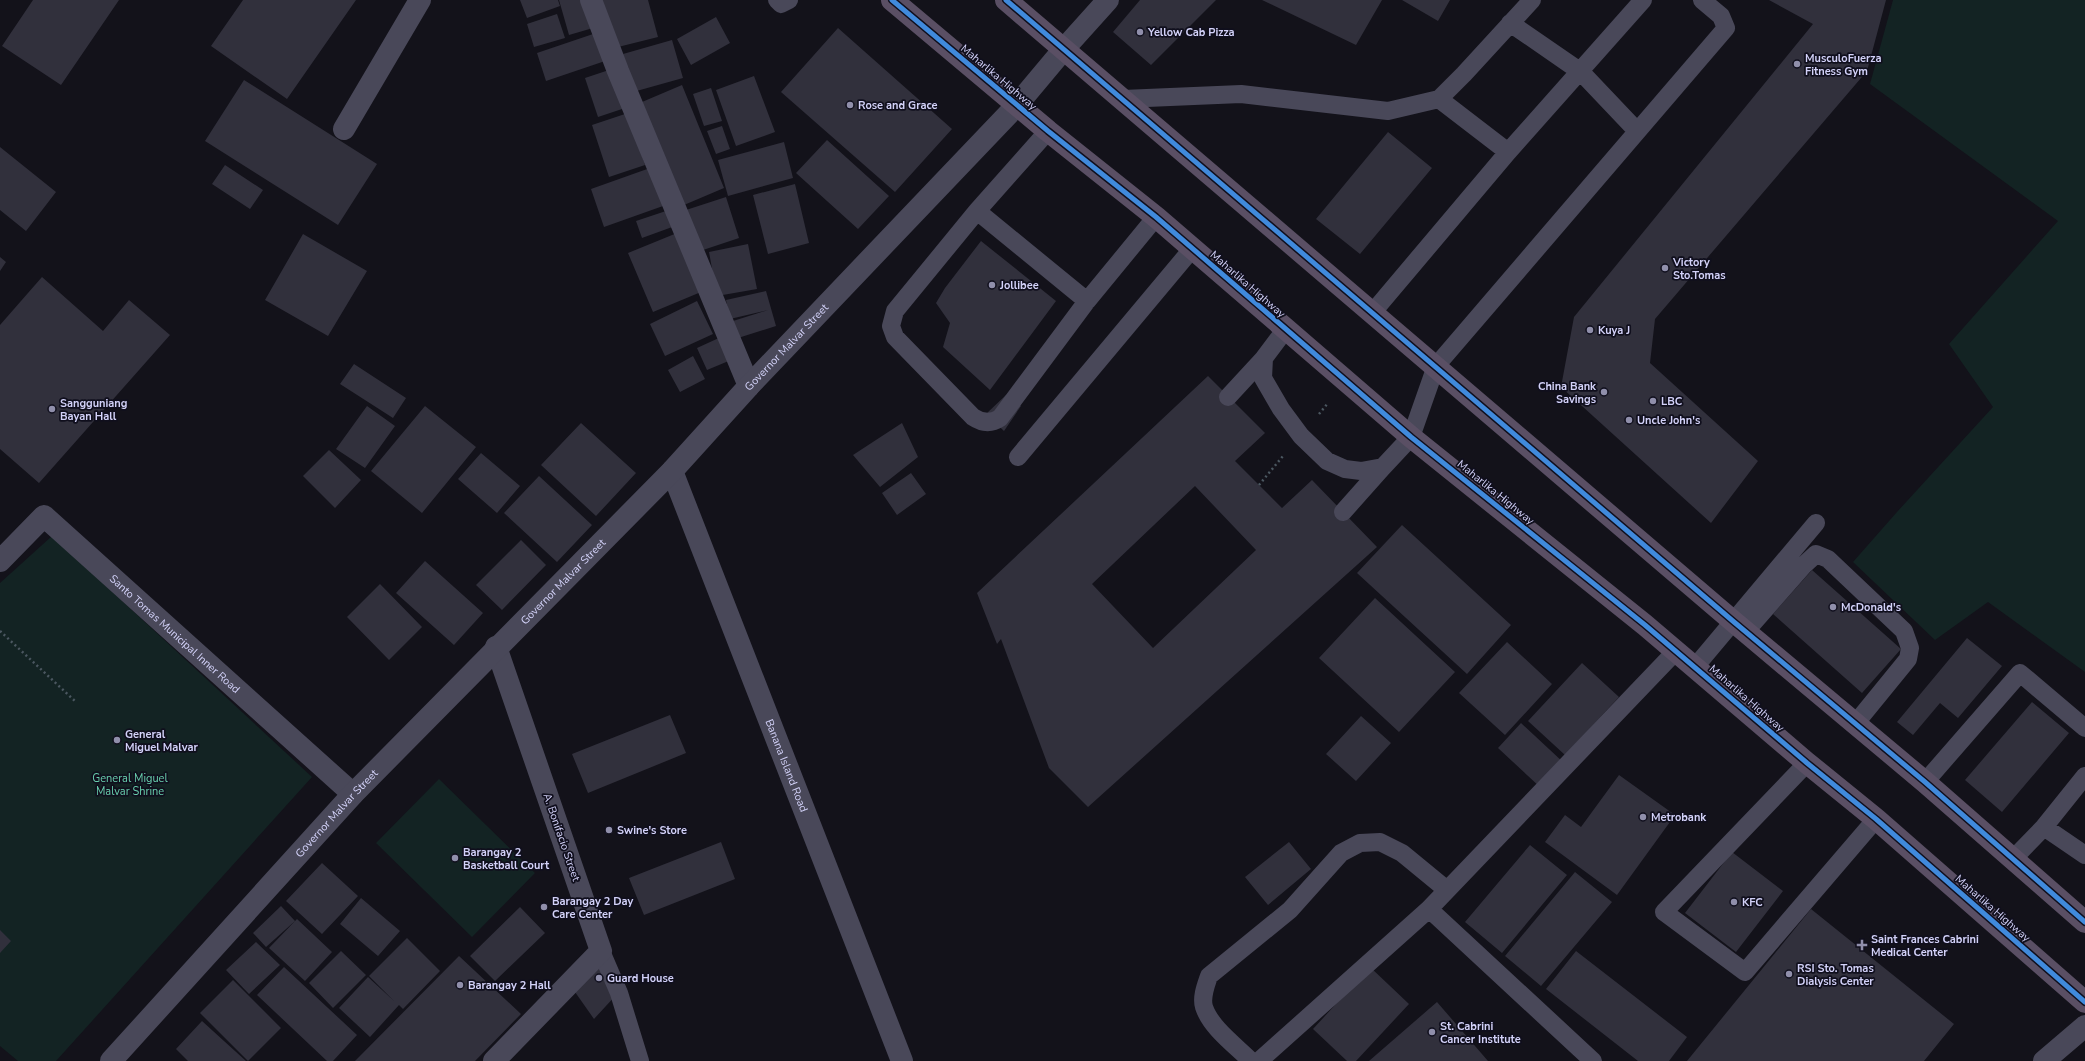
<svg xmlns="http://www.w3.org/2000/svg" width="2085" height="1061" font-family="'Nunito Sans',sans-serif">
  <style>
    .green { fill: #132323 }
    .building { fill: #31303c; fill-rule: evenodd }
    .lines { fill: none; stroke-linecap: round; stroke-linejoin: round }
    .path { stroke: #4b5760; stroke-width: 2.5; stroke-dasharray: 2 3; stroke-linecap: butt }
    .service { stroke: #494859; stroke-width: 18 }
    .minor { stroke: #494859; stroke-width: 22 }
    .tertiary { stroke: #494859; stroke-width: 22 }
    .trunk { stroke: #5a4f64; stroke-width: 22 }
    .cycleway-casing { stroke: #100f1d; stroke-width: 8 }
    .cycleway { stroke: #408adc; stroke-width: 5 }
    .poi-dot { fill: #908fab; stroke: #100f1d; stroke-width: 1.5 }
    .labels { text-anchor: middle; stroke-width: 3.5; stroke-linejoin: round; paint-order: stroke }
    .poi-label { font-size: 11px; font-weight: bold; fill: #d3d2f9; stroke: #100f1d; text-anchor: start }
    .street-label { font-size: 11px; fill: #d3d2f9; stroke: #100f1d }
    .park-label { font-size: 11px; fill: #68cead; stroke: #100f1d }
  </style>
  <rect width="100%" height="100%" fill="#13121a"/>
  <path class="green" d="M1893,0H2085V672L1988,602L1935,640L1853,562L1897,512L1993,407L1949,344L2058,221L1870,84Z
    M52,536L312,777L56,1061H18L0,1046V583Z
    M439,779L535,873L472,937L376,843Z"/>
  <path class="building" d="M33,0H119L61,85L2,46Z
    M243,0H356L287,99L211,46Z
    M520,0H558L560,6L527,18Z
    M559,0H585L593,28L569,35Z
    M602,0H648L658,37L614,48Z
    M1140,0H1216L1151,65L1113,32Z
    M1262,0H1382L1356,45Z
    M1402,0H1450L1438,21Z
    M1769,0H1886L1867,71L1655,319L1650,363L1758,461L1711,523L1561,387L1574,317L1813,24Z
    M557,14L565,38L534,47L527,24Z
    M716,17L730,43L691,65L677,39Z
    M838,28L952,129L895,192L781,92Z
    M599,32L608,60L546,81L537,53Z
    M672,40L683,78L633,92L623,54Z
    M612,69L625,108L598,117L585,78Z
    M754,76L775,132L736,146L716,90Z
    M244,80L377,164L338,225L205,141Z
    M682,85L724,188L684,205L642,102Z
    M711,88L722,121L704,126L693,94Z
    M628,113L645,165L609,177L592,125Z
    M722,126L730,149L716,154L707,131Z
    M1388,132L1432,168L1360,254L1316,219Z
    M827,140L889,196L858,229L796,173Z
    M784,142L793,178L728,196L718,160Z
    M0,147L56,192L26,231L0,210Z
    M225,165L263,190L250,209L212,184Z
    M650,168L663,206L604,227L591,189Z
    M795,184L809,243L768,254L753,195Z
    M726,197L739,238L700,251L686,210Z
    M669,210L675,226L642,238L636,221Z
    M677,233L701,292L653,312L628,253Z
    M303,234L367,271L328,336L265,300Z
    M981,241L1056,301L990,390L943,347L950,323L936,303L945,288Z
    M748,244L757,289L717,296L709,252Z
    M0,257L6,262L0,271Z
    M42,277L103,331L129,300L170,335L39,483L0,449V325Z
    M766,291L776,326L738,338L733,321L768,310L730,319L726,300Z
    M697,301L713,334L665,356L650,324Z
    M721,337L731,360L707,370L697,348Z
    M693,356L705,379L680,392L668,370Z
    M354,364L406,398L393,418L340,384Z
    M1208,376L1265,433L1235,461L1282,508L1312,480L1377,547L1088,807L1049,768L1001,639L997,644L977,593ZM1195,486L1256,550L1153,648L1092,584Z
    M1006,395L1021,406L1004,431L986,414Z
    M367,406L395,426L365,468L336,449Z
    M425,406L476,447L422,513L371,471Z
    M581,423L636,473L596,516L541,465Z
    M902,423L918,457L880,487L853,455Z
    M329,450L361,480L335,508L303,476Z
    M481,453L520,486L497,513L458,479Z
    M911,473L926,494L897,515L882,493Z
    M539,476L592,525L557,562L504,513Z
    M1402,525L1511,625L1467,674L1357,573Z
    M521,540L546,565L502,610L476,585Z
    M425,561L483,613L454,645L396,593Z
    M1812,570L1901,649L1862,693L1773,614Z
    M380,584L422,627L389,660L347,617Z
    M1375,598L1455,672L1399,732L1319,658Z
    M1967,638L2002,666L1958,718L1940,703L1913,735L1897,722Z
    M1507,642L1552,684L1505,735L1459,693Z
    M1582,663L1619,697L1565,755L1528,721Z
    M2032,702L2069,733L2002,812L1965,780Z
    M670,715L686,753L588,793L572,754Z
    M1361,716L1391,743L1356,781L1326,754Z
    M1521,723L1564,763L1541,788L1498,748Z
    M1619,775L1675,815L1617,895L1545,842L1565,815L1581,827Z
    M721,842L735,879L644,915L629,878Z
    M1289,842L1311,869L1268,905L1245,877Z
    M1530,845L1567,875L1502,953L1465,922Z
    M1732,852L1783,891L1736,952L1685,913Z
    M322,863L358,896L322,934L286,901Z
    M1575,872L1612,902L1541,986L1505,956Z
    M361,898L400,931L378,956L340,924Z
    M281,906L295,921L266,947L253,933Z
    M520,907L545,933L495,981L470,956Z
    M1811,909L1954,1024L1924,1061H1687Z
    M297,919L332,952L305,981L269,948Z
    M0,930L11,941L0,953Z
    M407,938L440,971L403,1009L399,1005L370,1037L339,1008L368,977L394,1001L369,976Z
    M256,942L280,965L249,994L226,970Z
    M341,951L366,975L333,1008L309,983Z
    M1576,951L1687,1037L1669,1061H1638L1546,989Z
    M459,956L521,1014L475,1061H355Z
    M603,963L617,994L594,1019L575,992Z
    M284,967L357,1035L333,1061H327L257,995Z
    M1370,967L1409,1004L1356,1061H1347L1313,1029Z
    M233,980L281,1028L248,1061L200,1013Z
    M1437,1002L1488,1061H1369Z
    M202,1021L246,1061H188L176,1049Z"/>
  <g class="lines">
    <path class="path" d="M1319,414L1328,403
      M1259,485L1283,456
      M0,631L76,702"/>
    <path class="service" d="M777,0L781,4L789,0
      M1510,23L1581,72L1637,131
      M1123,99L1241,94L1388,111L1439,99L1464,74L1532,0
      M1439,99L1508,152
      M1048,131L977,211L895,311L891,326L895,337L973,417C982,423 991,424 1000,418L1087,301L1156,217
      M977,211L1087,301
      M1373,312L1508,152L1643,0
      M1285,330L1264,358L1263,378L1281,409L1301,436L1327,461L1345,469L1361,471L1383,467L1411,437L1436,366L1726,28L1721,16L1702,0
      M1228,397L1264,358
      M1018,457L1192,249
      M1343,512L1383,467
      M1746,631L1804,565L1816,554L1828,559L1904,631L1910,648L1908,659L1855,724
      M1695,667L1816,523
      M1807,763L1664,912L1745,972L1876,819
      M1925,782L2020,673L2085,728
      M2044,827L2085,855
      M2012,860L2044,827L2085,776
      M1429,909L1593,1061
      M601,951L619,993L640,1061
      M1251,1061C1235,1045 1211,1028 1204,1007C1201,997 1206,985 1209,976L1290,910L1341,853L1360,843L1380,842L1402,853L1447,890
      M1259,1061L1429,909L1675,652"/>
    <g class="minor">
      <path d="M591,0L618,71L749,386"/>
      <path d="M1063,50L1108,0"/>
      <path d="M344,129L420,0"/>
      <path id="s1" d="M672,471L902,1061"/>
      <path id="s2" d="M0,561L44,516L353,794"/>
      <path d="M494,1061L601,951L496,647"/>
      <path d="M2044,1061L2085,1026"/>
    </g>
    <path class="tertiary" id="s3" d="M111,1061L353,794L672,471L749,386L1017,105L1063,50"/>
    <path class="trunk" d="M892,0L1048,131L1156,217L1411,437L1645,625L1807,763L1876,819L2085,1002
      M1006,0L1734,622L1925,782L2085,922"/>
    <defs>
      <path id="cycleway" d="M892,0L1048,131L1156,217L1411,437L1645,625L1807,763L1876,819L2085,1002
        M1006,0L1734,622L1925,782L2085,922"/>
    </defs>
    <use href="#cycleway" class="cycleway-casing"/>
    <use href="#cycleway" class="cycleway"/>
  </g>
  <g class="poi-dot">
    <circle cx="1140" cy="32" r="4"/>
    <circle cx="1797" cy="64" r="4"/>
    <circle cx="850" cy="105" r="4"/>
    <circle cx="1665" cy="268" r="4"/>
    <circle cx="992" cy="285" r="4"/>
    <circle cx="1590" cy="330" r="4"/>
    <circle cx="1604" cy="392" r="4"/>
    <circle cx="1653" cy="401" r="4"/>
    <circle cx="52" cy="409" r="4"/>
    <circle cx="1629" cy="420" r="4"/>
    <circle cx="1833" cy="607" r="4"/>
    <circle cx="117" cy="740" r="4"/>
    <circle cx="1643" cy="817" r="4"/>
    <circle cx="609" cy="830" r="4"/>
    <circle cx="455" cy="858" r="4"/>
    <circle cx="1734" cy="902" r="4"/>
    <circle cx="544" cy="907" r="4"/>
    <path d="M1860 939h4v4h4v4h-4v4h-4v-4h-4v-4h4z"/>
    <circle cx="1789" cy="974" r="4"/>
    <circle cx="599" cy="978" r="4"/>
    <circle cx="460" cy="985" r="4"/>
    <circle cx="1432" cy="1032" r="4"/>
  </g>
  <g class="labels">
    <g class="poi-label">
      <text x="1148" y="36">Yellow Cab Pizza</text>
      <text x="1805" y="62">MusculoFuerza<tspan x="1805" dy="13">Fitness Gym</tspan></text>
      <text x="858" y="109">Rose and Grace</text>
      <text x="1673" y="266">Victory<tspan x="1673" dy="13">Sto.Tomas</tspan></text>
      <text x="1000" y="289">Jollibee</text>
      <text x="1598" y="334">Kuya J</text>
      <text x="1596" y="390" text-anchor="end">China Bank<tspan x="1596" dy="13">Savings</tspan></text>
      <text x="1661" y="405">LBC</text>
      <text x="60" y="407">Sangguniang<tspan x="60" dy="13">Bayan Hall</tspan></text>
      <text x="1637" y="424">Uncle John's</text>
      <text x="1841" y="611">McDonald's</text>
      <text x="125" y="738">General<tspan x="125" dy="13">Miguel Malvar</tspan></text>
      <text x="1651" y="821">Metrobank</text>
      <text x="617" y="834">Swine's Store</text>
      <text x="463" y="856">Barangay 2<tspan x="463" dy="13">Basketball Court</tspan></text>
      <text x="552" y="905">Barangay 2 Day<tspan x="552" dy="13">Care Center</tspan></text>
      <text x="1742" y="906">KFC</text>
      <text x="1871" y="943">Saint Frances Cabrini<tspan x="1871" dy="13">Medical Center</tspan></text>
      <text x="1797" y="972">RSI Sto. Tomas<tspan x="1797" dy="13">Dialysis Center</tspan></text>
      <text x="607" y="982">Guard House</text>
      <text x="468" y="989">Barangay 2 Hall</text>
      <text x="1440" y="1030">St. Cabrini<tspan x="1440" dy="13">Cancer Institute</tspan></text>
    </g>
    <g class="street-label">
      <text transform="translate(999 77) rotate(40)" y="4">Maharlika Highway</text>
      <text transform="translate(1248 284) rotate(41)" y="4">Maharlika Highway</text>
      <text dy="4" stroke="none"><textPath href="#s3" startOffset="983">Governor Malvar Street</textPath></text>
      <text transform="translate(1496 492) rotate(39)" y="4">Maharlika Highway</text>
      <text dy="4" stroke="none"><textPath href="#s3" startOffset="659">Governor Malvar Street</textPath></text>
      <text dy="4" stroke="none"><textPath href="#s2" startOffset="239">Santo Tomas Municipal Inner Road</textPath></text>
      <text transform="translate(1747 698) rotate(41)" y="4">Maharlika Highway</text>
      <text dy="4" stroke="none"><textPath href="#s1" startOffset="316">Banana Island Road</textPath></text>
      <text dy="4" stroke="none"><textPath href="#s3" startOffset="335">Governor Malvar Street</textPath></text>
      <text transform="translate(562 837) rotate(71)" y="4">A. Bonifacio Street</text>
      <text transform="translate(1993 908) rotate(41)" y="4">Maharlika Highway</text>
    </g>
    <g class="park-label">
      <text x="130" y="782">General Miguel<tspan x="130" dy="13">Malvar Shrine</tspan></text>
    </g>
  </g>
</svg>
